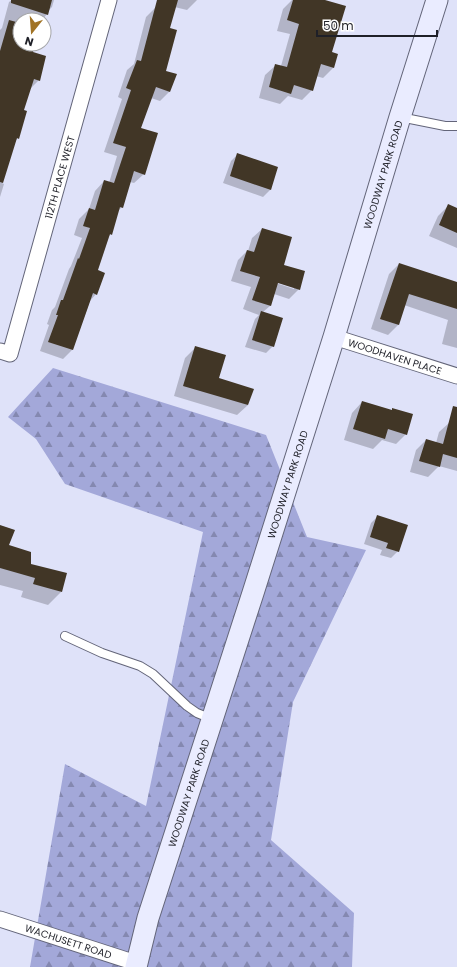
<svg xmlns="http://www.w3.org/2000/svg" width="457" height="967" font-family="Poppins,sans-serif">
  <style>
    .forest { fill: url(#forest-firs) }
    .shadow { fill: #0003; fill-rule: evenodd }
    .building { fill: #413626 }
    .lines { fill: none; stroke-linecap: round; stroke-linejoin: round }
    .lane-casing { stroke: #636579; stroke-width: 10 }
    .street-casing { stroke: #636579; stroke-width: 17 }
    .secondary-casing { stroke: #636579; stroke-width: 23 }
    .lane { stroke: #fff; stroke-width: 8 }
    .street { stroke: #fff; stroke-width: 15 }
    .secondary { stroke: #eaecff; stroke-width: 21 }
    .labels { text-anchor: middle; stroke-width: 4; stroke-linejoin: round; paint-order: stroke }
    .street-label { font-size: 10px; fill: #1f2028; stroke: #fff }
  </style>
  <defs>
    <pattern id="forest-firs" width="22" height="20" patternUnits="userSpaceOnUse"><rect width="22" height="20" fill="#a3a8d9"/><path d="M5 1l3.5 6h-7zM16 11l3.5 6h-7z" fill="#8488b0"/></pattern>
  </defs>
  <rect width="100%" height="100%" fill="#dfe2f9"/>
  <path class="forest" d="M53,368L266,435L307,537L366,550L293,702L271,840L354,913L352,967H30L65,764L146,806L203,532L65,484L36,439L8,417Z"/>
  <path class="shadow" d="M12,0H54L52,7L48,11L47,14L42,20H20V44H34L31,53L39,80L30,89L23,111L18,138L15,141L2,183L4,184L0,197V30L2,28L9,2Z
    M164,0H197L187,10L162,4Z
    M292,0H322L333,68L323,78L316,76L312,90L302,100L288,96L280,104L259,98L265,75L276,65L281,66L290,34L277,31L283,9Z
    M155,8L169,29L165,71L169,92L160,101L151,98L140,129L144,174L134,183L130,182L122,207L118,211L111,234L108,237L96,271V294L90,301L72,350L63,359L40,351L49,325L47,324L52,310L55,307L69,269L71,266L82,238L74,235L79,219L89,209L95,191L104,181L109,183L117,156L104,152L122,99L118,97L127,70L134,64L146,17Z
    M238,154L277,168L270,190L263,197L223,183L231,161Z
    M448,206L457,209V248L429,236L438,216Z
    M262,229L282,266L299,289L289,299L274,294L270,306L263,312L273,346L266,353L245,347L255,319L259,315L243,309L251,287L231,281L238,260L247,251H248L252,238ZM274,280L294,287V289L273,282Z
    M399,264L457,296V348L442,344L448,320L404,305L398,325L388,335L371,329L389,274Z
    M196,347L217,379L248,405L237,415L174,396L185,358Z
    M362,402L391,411L393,409L406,434L396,444L382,440L373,449L344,440L352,413Z
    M450,422L457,424V471L439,466L428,477L410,472L416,450L426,440L436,443L439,432Z
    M378,516L398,551L391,558L380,555L382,550L364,544L371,523Z
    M0,526L8,545L61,592L48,605L21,597L23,591L0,585Z"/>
  <path class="building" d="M11,0H52L48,15L11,3Z
    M157,0H178L170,28L177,30L166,71L177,74L170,92L156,87L141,128L158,133L145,175L134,171L123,208L120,207L112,235L110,234L98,270L105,273L97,295L93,293L73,350L48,342L58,315H56L61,300H63L78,258L79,259L90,228L83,226L89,208L95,210L104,180L114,183L126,147L113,143L131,90L126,88L137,60L141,61Z
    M293,0H325L346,6L332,52L338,54L334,68L321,64L313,91L294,85L291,94L269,87L275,64L287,67L299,24L287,20Z
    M9,20L20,23V44H35L33,52L46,56L40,81L34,79L24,110L27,111L19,139L17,138L3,183L0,182V51Z
    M237,153L278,167L271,190L230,176Z
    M448,204L457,208V233L439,225Z
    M262,228L292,237L284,265L305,271L300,290L278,283L271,306L252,300L260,277L240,271L247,250L254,252Z
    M399,263L457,282V309L409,294L399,325L380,319Z
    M261,311L283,318L274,347L252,340Z
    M195,346L226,355L219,378L254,389L248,405L183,386Z
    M362,401L392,410V408L413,414L407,435L388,429L385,439L353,429Z
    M453,406L457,407V458L443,454L440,467L419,461L426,439L443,444Z
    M377,515L408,525L399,552L386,548L388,543L370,537Z
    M0,525L15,530L9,545L31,552V564L67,573L62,592L33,584L35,578L0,568Z"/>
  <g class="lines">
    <defs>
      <path id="lane" d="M400,117L445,126H457
        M65,636L102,653L140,666L153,674L187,706L197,713L212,719"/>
      <g id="street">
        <path id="s1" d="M334,337L457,376"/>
        <path id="s2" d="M0,351L10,354L109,0"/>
        <path id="s3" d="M0,919L136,963"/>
      </g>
      <g id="secondary">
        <path id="s4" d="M136,967L148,918L253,593L334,337L400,117L437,0"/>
      </g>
    </defs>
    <use href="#lane" class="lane-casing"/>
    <use href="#street" class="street-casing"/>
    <use href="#secondary" class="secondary-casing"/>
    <use href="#lane" class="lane"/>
    <use href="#street" class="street"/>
    <use href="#secondary" class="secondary"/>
  </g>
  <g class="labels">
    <g class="street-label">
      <text dy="4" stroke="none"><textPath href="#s4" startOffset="830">WOODWAY PARK ROAD</textPath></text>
      <text dy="4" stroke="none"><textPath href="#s2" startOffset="194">112TH PLACE WEST</textPath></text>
      <text dy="4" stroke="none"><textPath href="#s1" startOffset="64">WOODHAVEN PLACE</textPath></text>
      <text dy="4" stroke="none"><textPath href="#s4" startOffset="506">WOODWAY PARK ROAD</textPath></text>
      <text dy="4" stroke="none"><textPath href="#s4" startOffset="182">WOODWAY PARK ROAD</textPath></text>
      <text dy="4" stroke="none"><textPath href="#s3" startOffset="72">WACHUSETT ROAD</textPath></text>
    </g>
  </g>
  <g transform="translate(32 32) rotate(197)"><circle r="19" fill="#ffffff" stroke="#a5a6a9"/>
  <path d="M0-3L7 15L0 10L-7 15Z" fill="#a17325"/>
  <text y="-6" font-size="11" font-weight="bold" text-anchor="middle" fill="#1f2028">N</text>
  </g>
  <path d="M317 30v6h120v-6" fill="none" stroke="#1f2028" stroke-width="2"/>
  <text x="323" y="30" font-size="12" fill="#1f2028" stroke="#ffffff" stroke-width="3" paint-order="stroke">50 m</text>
</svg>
